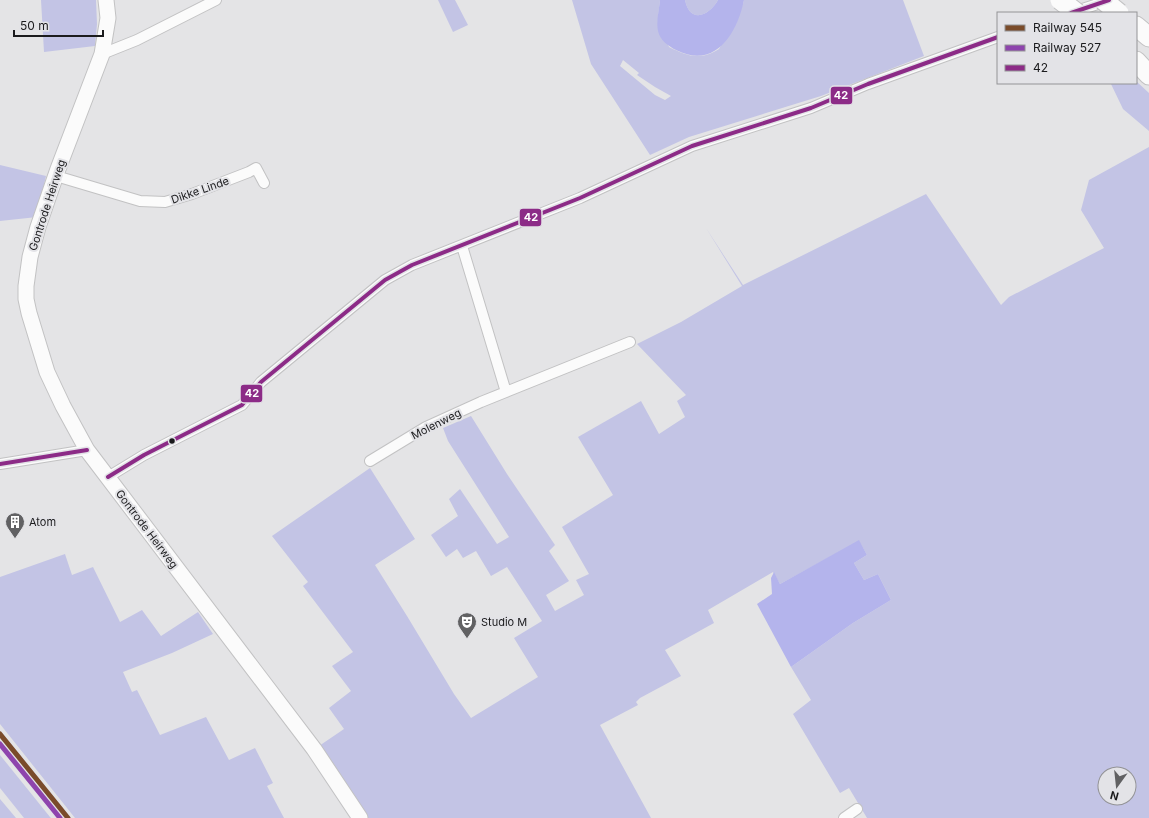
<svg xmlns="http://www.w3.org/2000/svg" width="1149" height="818" font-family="Inter,sans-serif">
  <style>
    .green { fill: #c3c4e5; fill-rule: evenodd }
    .water { fill: #b4b4ec }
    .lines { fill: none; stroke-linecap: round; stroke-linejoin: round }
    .street-casing { stroke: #c2c2c3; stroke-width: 12 }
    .secondary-casing { stroke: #c2c2c3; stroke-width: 17 }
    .highway-casing { stroke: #c2c2c3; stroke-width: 21 }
    .street { stroke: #fbfbfb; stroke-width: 10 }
    .secondary { stroke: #fbfbfb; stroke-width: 15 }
    .highway { stroke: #fbfbfb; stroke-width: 19 }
    .highway-bridge-casing { stroke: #c2c2c3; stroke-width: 21; stroke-linecap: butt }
    .highway-bridge { stroke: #fbfbfb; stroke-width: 19 }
    .bus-1-casing { stroke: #e3e3e7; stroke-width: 7 }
    .bus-1 { stroke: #8c2b87; stroke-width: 4 }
    .rail-1-casing { stroke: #e3e3e7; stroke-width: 8 }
    .rail-2-casing { stroke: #e3e3e7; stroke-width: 8 }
    .rail-1 { stroke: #7a4b2a; stroke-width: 5 }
    .rail-2 { stroke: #8e44ad; stroke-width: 5 }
    .bus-dot { fill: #1b1b1d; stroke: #e3e3e7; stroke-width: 1.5 }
    .labels { text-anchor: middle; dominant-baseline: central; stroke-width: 4; stroke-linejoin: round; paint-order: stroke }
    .street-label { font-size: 11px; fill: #1b1b1d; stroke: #e3e3e7 }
    .poi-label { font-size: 11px; fill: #1b1b1d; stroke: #e3e3e7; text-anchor: start }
    .line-badge { stroke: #e3e3e7; stroke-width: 1.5 }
    .badge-label { font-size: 11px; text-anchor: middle; font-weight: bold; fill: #fff }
  </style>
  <rect width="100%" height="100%" fill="#e4e4e6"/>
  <!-- green -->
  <path class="green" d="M 41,0 L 96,0 L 97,24 L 95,46 L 44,52 Z
    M 438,0 L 455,0 L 468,25 L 453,32 Z
    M 572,0 L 660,0 L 658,16 L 669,47 C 687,56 700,61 719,49 L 743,4 L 744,0 L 903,0 L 924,56 L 821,96 L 689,137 L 650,155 L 591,64 ZM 623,60 L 639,73 L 637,75 L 655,87 L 671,96 L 665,100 L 655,95 L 620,66 Z
    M 685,0 L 718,0 C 709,16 690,24 685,0 Z
    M 1136,81 L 1149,93 L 1149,131 L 1123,109 L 1111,84 L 1107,83 L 1136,83 Z
    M 1149,147 L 1149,818 L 867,818 L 849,788 L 840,793 L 793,714 L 811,700 L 791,667 L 853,623 L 891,600 L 878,574 L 864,580 L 854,563 L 867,555 L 859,541 L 780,584 L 773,572 L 708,610 L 714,623 L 665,650 L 681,676 L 640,698 L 636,702 L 638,705 L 600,725 L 651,818 L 368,818 L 319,746 L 344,729 L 329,708 L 351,691 L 332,666 L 353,652 L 303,586 L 308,582 L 272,536 L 370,468 L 415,539 L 375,565 L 407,616 L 454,694 L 471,718 L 538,677 L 514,638 L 542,621 L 507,567 L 491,576 L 476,551 L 463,558 L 457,549 L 446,557 L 431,535 L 458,516 L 449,499 L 460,489 L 497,544 L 509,537 L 448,441 L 443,428 L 471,416 L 507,474 L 555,545 L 549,551 L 569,581 L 546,595 L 555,611 L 584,595 L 576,580 L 589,574 L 562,527 L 613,495 L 578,437 L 641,401 L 659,434 L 685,417 L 677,401 L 686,395 L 637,344 L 681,322 L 742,286 L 706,228 L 743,285 L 926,194 L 1001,305 L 1009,297 L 1104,248 L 1081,210 L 1089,180 ZM 1105,774 L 1129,774 L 1129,798 L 1105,798 Z
    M 0,165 L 46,176 L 37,217 L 0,221 Z
    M 65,554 L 72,575 L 93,567 L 120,622 L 142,610 L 161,636 L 198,612 L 213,634 L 172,653 L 123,672 L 132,692 L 137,690 L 160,735 L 206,717 L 229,760 L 255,748 L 273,783 L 267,786 L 284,818 L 75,818 L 0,724 L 0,577 Z
    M 0,755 L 50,817 L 51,818 L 24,818 L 0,788 Z
    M 0,799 L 16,818 L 0,818 Z"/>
  <!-- water -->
  <path class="water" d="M 660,0 L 685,0 C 690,24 709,16 718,0 L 744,0 C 737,34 715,70 676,50 C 668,46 660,40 658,31 C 656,21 659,10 660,0 Z
    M 859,540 L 867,555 L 854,563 L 864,580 L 878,574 L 891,600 L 853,623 L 791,667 L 757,604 L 772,594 L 771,578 L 774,572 L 780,584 Z"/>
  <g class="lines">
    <!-- street casing -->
    <g class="street-casing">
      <path id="street" d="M 1073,12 L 1107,1
        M 102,54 L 137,40 L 216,0
        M 56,176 L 140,201 L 165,202 L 192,194 L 249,172 L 256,168 L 264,183
        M 462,246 L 506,392
        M 370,461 L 426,427 L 481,402 L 630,342
        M 0,464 L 87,450
        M 108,477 L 144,455 L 242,405 L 261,382 L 385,280 L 412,265 L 580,198 L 692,146 L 811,108 L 868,84 L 998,37
        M 844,818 L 857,809"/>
    </g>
    <!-- secondary casing -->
    <g class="secondary-casing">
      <path id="secondary" d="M 106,0 L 108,18 L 102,54 L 58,169 L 38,227 L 30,257 L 26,286 L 26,299 L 29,313 L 47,372 L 63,406 L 87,450 L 314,749 L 360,818"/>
    </g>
    <!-- highway casing -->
    <g class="highway-casing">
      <path id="highway" d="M 1136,26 L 1149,37
        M 1136,61 L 1149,75"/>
    </g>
    <!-- street -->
    <use href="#street" class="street"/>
    <!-- secondary -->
    <use href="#secondary" class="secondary"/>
    <!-- highway -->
    <use href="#highway" class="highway"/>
    <!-- highway-bridge casing -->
    <g class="highway-bridge-casing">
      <path id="highway-bridge" d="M 1060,0 L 1077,13
        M 1103,0 L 1119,13"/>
    </g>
    <!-- highway-bridge -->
    <use href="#highway-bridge" class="highway-bridge"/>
    <!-- bus-1 casing -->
    <g class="bus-1-casing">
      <path id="bus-1" d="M 1071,13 L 1109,0
        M 0,464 L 87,450
        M 108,477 L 144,455 L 242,405 L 261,382 L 385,280 L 412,265 L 580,198 L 692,146 L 811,108 L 868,84 L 998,37"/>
    </g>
    <!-- bus-1 -->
    <use href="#bus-1" class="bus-1"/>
    <!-- rail-1 casing -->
    <g class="rail-1-casing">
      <path id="rail-1" d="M 0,734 L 68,818"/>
    </g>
    <!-- rail-2 casing -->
    <g class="rail-2-casing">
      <path id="rail-2" d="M 0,744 L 60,818"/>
    </g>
    <!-- rail-1 -->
    <use href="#rail-1" class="rail-1"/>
    <!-- rail-2 -->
    <use href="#rail-2" class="rail-2"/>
  </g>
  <!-- icons -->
  <defs>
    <g id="building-pin" transform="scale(1)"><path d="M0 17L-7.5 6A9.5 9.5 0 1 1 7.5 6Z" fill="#616163" stroke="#e3e3e7"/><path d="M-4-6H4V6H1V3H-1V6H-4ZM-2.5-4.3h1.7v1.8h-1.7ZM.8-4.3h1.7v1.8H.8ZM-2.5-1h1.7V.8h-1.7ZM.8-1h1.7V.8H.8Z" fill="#fff"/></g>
    <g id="theatre-pin" transform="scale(1)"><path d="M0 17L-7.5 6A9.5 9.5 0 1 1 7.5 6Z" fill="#616163" stroke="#e3e3e7"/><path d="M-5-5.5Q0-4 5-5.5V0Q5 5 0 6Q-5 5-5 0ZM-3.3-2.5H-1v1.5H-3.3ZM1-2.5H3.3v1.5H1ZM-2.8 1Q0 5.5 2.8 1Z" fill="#fff"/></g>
  </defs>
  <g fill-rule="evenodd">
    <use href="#building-pin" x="15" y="522"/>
    <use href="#theatre-pin" x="467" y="622"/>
  </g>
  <!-- markers -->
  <circle class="bus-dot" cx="172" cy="441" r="3.5"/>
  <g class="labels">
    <!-- street labels -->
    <g class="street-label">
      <text transform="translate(200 190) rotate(-19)">Dikke Linde</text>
      <text transform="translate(47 205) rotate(-72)">Gontrode Heirweg</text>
      <text transform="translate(436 424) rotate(-27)">Molenweg</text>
      <text transform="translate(147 529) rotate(53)">Gontrode Heirweg</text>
    </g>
    <!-- poi labels -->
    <g class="poi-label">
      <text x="29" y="522">Atom</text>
      <text x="481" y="622">Studio M</text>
    </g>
  </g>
  <g class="line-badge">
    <rect x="830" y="86" width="23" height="19" rx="4" fill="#8c2b87"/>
    <rect x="519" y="208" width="23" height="19" rx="4" fill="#8c2b87"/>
    <rect x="240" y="384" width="23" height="19" rx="4" fill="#8c2b87"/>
  </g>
  <g class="badge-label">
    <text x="841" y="99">42</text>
    <text x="531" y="221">42</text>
    <text x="252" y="397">42</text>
  </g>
  <!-- legend -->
  <rect x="997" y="12" width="140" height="72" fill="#e3e3e7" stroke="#939396"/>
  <rect x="1005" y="25" width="20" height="6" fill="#7a4b2a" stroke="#939396"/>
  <text x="1033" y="32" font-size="12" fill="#1b1b1d">Railway 545</text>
  <rect x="1005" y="45" width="20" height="6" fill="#8e44ad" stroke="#939396"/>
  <text x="1033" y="52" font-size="12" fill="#1b1b1d">Railway 527</text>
  <rect x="1005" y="65" width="20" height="6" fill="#8c2b87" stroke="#939396"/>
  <text x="1033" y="72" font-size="12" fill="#1b1b1d">42</text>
  <!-- north arrow -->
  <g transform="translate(1117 786) rotate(195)"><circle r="19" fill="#e3e3e7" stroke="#939396"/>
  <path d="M0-3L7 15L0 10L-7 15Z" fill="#616163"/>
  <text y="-6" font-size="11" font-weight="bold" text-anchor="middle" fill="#1b1b1d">N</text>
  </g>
  <!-- scale -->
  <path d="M14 30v6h89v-6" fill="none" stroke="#1b1b1d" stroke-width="2"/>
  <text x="20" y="30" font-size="12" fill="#1b1b1d" stroke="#e3e3e7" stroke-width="3" paint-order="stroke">50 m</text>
</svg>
